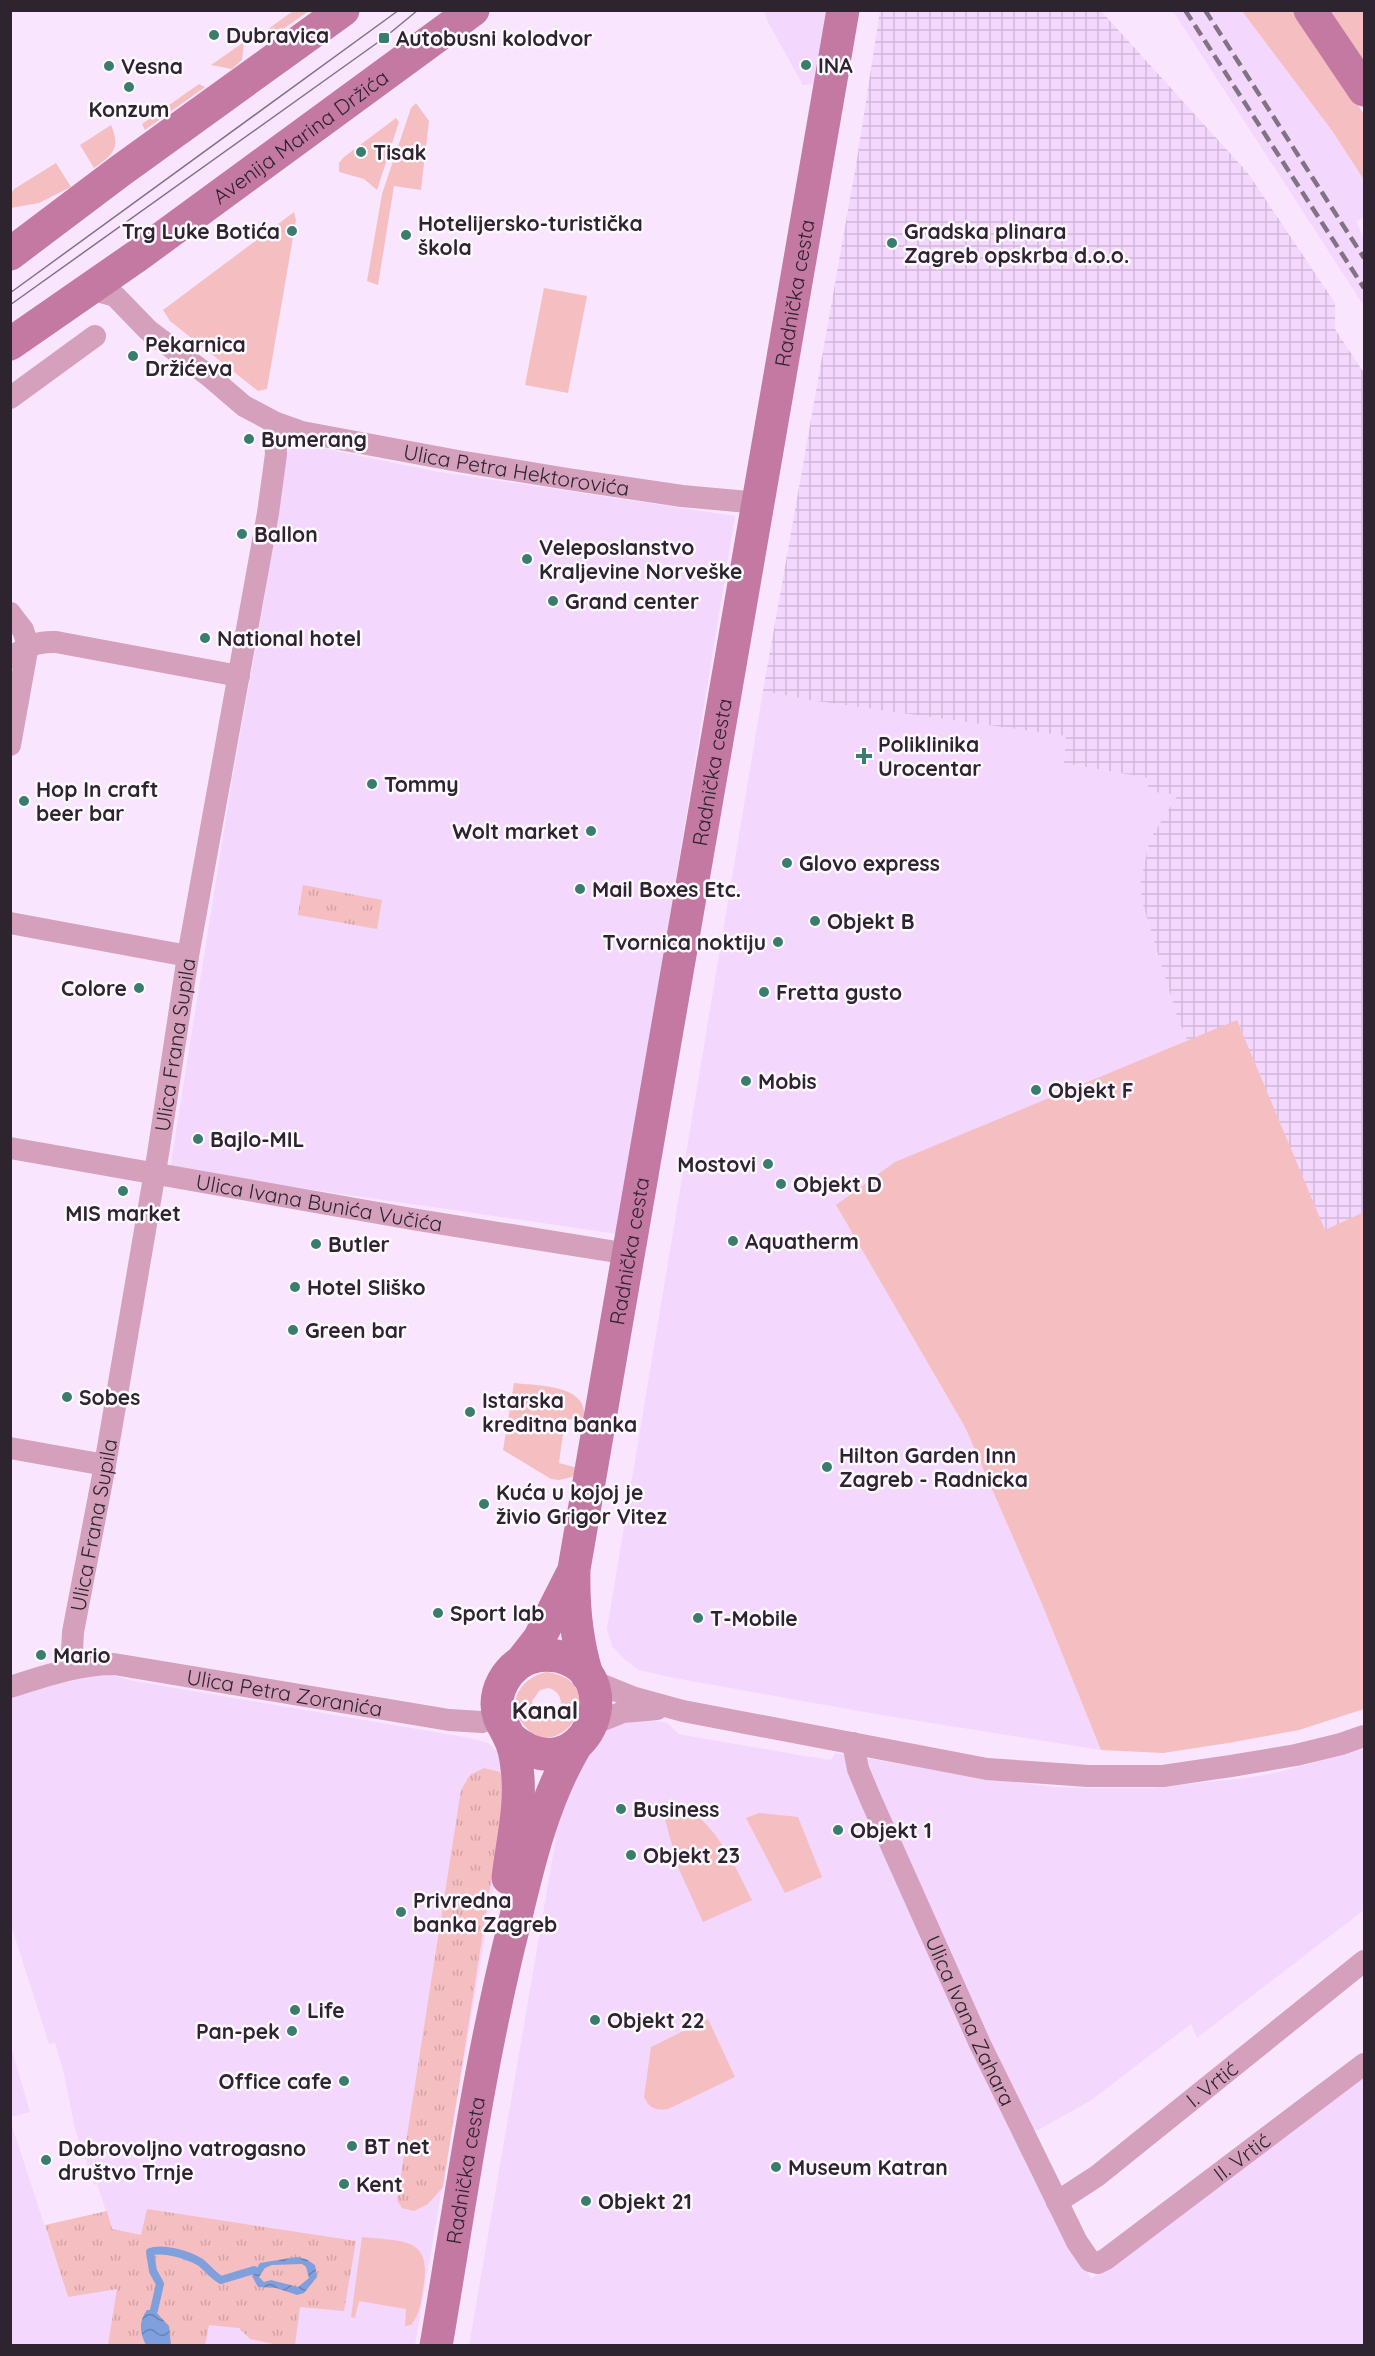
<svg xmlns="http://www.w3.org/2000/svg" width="1375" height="2356" font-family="Quicksand,sans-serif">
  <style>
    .built { fill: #f3d7fc }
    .industrial { fill: url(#industrial-grid) }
    .green { fill: #f5bec1; fill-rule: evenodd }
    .park { fill: url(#park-tufts) }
    .water { fill: url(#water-waves); fill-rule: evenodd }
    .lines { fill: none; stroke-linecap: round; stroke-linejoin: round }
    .stream { stroke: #7fa0dd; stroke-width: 8 }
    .street { stroke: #d4a0bb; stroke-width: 22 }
    .secondary { stroke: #c379a2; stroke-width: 33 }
    .tram { stroke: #817384; stroke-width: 1.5 }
    .rail { stroke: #817384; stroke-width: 4.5; stroke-dasharray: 12 6; stroke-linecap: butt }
    .poi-dot { fill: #3a7d6e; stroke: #fdf9ff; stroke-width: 2 }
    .labels { text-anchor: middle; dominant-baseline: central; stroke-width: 5; stroke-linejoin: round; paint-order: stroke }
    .poi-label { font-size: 21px; font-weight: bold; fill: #2d242f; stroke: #fdf9ff; text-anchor: start }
    .street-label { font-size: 21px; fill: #2d242f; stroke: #fdf9ff }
    .quarter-label { font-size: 24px; font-weight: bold; fill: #2d242f; stroke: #fdf9ff }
  </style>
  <defs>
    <pattern id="industrial-grid" width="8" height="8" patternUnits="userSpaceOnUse" patternTransform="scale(1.5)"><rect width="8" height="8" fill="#f3d7fc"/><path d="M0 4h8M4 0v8" fill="none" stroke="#d1b8d8"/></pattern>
    <pattern id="park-tufts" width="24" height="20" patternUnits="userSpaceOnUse" patternTransform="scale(1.5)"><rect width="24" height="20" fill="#f5bec1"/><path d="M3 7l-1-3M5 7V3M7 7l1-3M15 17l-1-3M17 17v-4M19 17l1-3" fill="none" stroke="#d2a3a6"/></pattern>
    <pattern id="water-waves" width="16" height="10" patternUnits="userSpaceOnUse" patternTransform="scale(1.5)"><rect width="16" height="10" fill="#7fa0dd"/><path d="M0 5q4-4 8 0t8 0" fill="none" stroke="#6882b4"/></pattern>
  </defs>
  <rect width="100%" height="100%" fill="#f9e6fe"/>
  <!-- built -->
  <path class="built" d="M 764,11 L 830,11 L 818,84 L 803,85 L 768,22 Z
    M 1173,11 L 1242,11 L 1333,132 L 1364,180 L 1364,217 L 1356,222 L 1364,237 L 1364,306 Z
    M 287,441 L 434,471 L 735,516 L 618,1234 L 170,1169 L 232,780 L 264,600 Z
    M 763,691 L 809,700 L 1066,736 L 1064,763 L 1149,778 L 1179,795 L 1153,834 L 1148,847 L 1140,885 L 1143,906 L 1177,1016 L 1188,1042 L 896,1162 L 836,1205 L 965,1427 L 1042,1604 L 1101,1750 L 887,1716 L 669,1677 L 639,1670 L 624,1659 L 612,1646 L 607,1629 Z
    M 100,1672 L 134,1681 L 470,1738 L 488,1743 L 504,1757 L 502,1839 L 415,2345 L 11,2345 L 10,2120 L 68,2297 L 112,2229 L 97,2184 L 94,2185 L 75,2129 L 64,2074 L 55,2043 L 49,2044 L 11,1925 L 11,1697 Z
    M 651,1720 L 668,1723 L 678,1734 L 799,1755 L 831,1760 L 835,1753 L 996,1780 L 1054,1787 L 1092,1788 L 1153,1788 L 1246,1778 L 1275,1773 L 1364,1749 L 1364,1910 L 1197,2038 L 1191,2024 L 1090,2101 L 1038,2130 L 1019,2137 L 1091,2279 L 1364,2073 L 1364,2345 L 469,2346 L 556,1838 L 542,1842 L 597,1740 L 608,1729 L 624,1722 Z
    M 11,2047 L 30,2112 L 11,2117 L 10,2117 Z"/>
  <!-- industrial -->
  <path class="industrial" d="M 880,11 L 1101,11 L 1247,172 L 1335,303 L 1335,329 L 1364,373 L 1364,1212 L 1325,1231 L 1237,1020 L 1188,1042 L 1177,1016 L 1143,905 L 1140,885 L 1148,847 L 1153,834 L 1178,795 L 1147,791 L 1149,778 L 1064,763 L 1066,736 L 809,700 L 763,691 L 857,159 Z"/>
  <!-- green -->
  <path class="green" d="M 293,11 L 309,11 L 273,36 L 268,29 Z
    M 1242,11 L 1294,11 L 1364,114 L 1364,180 L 1333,132 Z
    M 1329,11 L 1364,11 L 1364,62 Z
    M 244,42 L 242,60 L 232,69 L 211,65 Z
    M 199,84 L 205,87 L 145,130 L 142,124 Z
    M 416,103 L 429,121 L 421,190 L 394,186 L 378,285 L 367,281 L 382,194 L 406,123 L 411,108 Z
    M 396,118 L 399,122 L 377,190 L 364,179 L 339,172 L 339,163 L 344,157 Z
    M 111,125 C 121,148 113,155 94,168 L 80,145 Z
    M 56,163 L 71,187 L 39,203 L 11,208 L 11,194 L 14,189 Z
    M 294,212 L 296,220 L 267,389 L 258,391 L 170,321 L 163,310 Z
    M 544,288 L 587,296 L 568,393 L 525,385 Z
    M 1237,1020 L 1325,1230 L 1364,1212 L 1364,1709 L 1299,1730 L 1228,1743 L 1163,1753 L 1101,1750 L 1042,1604 L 965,1427 L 836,1205 L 895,1162 Z
    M 514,1383 C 538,1386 590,1384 584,1420 L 565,1419 L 559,1463 L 578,1468 L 572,1477 L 559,1480 L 551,1479 L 503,1450 Z
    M 546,1672 C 617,1681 559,1771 523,1724 C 505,1701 522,1678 546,1672 ZM 549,1688 C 572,1696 558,1726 537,1715 L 532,1701 L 540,1690 Z
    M 667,1802 C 710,1808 735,1866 752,1900 L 703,1922 L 678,1867 L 663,1812 L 663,1806 Z
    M 759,1813 L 798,1817 L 822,1877 L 785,1893 L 746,1818 Z
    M 708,2019 L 735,2077 L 668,2109 C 656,2111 649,2108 644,2097 L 651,2047 Z
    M 362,2237 C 404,2242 433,2236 423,2289 C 421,2302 420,2314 411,2325 L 405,2326 L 406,2309 L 359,2301 L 355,2318 L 351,2317 Z"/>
  <!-- park -->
  <path class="park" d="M 303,885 L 382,900 L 377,929 L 298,915 Z
    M 484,1768 L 500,1772 L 506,1786 L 443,2187 L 428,2204 L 414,2211 L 402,2208 L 397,2200 L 461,1790 L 470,1775 Z
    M 147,2209 L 356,2241 L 344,2311 L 300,2307 L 295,2345 L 278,2345 L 250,2339 L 239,2328 L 209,2325 L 205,2345 L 108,2345 L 117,2289 L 68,2297 L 45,2225 L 107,2211 L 112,2229 L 141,2235 Z"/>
  <!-- water -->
  <path class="water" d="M 296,2257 L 306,2259 L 315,2265 L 317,2277 L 304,2293 L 297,2295 L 276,2288 L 258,2287 L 252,2276 L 260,2263 ZM 302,2264 L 306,2267 L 309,2278 L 298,2287 L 271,2280 L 264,2282 L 259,2277 L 265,2268 L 272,2265 Z
    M 147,2310 L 154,2310 L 169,2326 L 171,2345 L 146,2345 C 140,2333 138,2322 147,2310 Z"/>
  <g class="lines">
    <!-- stream -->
    <path class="stream" d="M 154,2310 L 160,2284 L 153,2271 L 150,2252 C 163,2247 188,2255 200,2262 C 208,2268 212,2275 221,2280 L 254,2270"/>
    <!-- street -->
    <g class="street">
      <path id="s1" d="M 85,291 L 97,291 L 115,296 L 148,330 L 209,376 L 244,406 L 274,422 L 302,432 L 458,461 L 568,479 L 682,496 L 759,503"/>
      <path d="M 10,398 L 95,336"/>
      <path d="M 10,613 L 23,630 L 28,645 L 10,745"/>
      <path d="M 10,658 C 26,647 36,641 56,642 L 239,676"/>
      <path d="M 10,923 L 188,956"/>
      <path id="s2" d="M 10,1148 L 412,1219 L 629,1254"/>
      <path d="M 10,1448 L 105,1465"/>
      <path id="s3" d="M 71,1669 L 73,1632 L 105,1465 L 158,1154 L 188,956 L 268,513 L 276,454 L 274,422"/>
      <path d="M 590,1680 L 632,1697 L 683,1711 L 987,1769 L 1088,1776 L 1163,1776 L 1231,1766 L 1296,1755 L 1341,1744 L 1364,1736"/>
      <path id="s4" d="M 10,1687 C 45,1676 78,1664 114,1664 L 449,1720 L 482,1722 L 498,1717"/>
      <path d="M 593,1724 L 623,1712 L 657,1709"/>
      <path id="s5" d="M 853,1743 L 858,1769 L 871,1800 L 980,2044 L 1077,2242 L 1090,2261 L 1098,2263 L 1106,2259 L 1364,2064"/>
      <path id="s6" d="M 1057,2202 L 1097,2176 L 1364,1961"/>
    </g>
    <!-- secondary -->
    <g class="secondary">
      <path d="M 1310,10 L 1364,90"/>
      <path d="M 10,254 L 120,171 L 343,10"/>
      <path id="s7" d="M 10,344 L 137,256 L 473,10"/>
      <path d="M 521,1662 L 539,1639 L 571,1576"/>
      <path id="s8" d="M 587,1675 C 576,1639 573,1606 574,1569 L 843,10"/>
      <path d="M 508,1878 C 512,1843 522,1804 517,1768 C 516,1758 514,1746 509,1737 C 504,1725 497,1718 497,1704 C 497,1688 506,1673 518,1664 C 529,1656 544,1654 557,1656 C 635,1673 583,1800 509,1737"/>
      <path id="s9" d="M 436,2346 C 460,2205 479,2063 514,1925 C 529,1862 543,1801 576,1745"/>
    </g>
    <!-- tram -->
    <path class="tram" d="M 10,293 L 399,10
      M 10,305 L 384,38 L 418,10"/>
    <!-- rail -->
    <path class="rail" d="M 1185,10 L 1364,288
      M 1205,10 L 1364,258"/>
  </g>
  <!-- markers -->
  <g class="poi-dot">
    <circle cx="214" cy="35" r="6"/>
    <rect x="378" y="32" width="12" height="12" rx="3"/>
    <circle cx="806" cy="65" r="6"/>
    <circle cx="109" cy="66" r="6"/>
    <circle cx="129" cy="87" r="6"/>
    <circle cx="361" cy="152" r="6"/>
    <circle cx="292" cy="231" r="6"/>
    <circle cx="406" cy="235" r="6"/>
    <circle cx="892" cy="243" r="6"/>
    <circle cx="133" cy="356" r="6"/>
    <circle cx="249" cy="439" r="6"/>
    <circle cx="242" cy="534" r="6"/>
    <circle cx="527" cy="559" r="6"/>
    <circle cx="553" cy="601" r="6"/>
    <circle cx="205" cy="638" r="6"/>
    <path d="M861 747h6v6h6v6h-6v6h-6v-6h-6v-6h6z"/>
    <circle cx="372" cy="784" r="6"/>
    <circle cx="24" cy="801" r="6"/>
    <circle cx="591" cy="831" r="6"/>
    <circle cx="787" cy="863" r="6"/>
    <circle cx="580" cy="889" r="6"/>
    <circle cx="815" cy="921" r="6"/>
    <circle cx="778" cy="942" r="6"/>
    <circle cx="139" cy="988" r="6"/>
    <circle cx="764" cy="992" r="6"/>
    <circle cx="746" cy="1081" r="6"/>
    <circle cx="1036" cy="1090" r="6"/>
    <circle cx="198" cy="1139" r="6"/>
    <circle cx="768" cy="1164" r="6"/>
    <circle cx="781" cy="1184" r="6"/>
    <circle cx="123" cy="1191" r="6"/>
    <circle cx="733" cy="1241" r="6"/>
    <circle cx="316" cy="1244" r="6"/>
    <circle cx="295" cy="1287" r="6"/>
    <circle cx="293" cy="1330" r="6"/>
    <circle cx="67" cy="1397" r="6"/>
    <circle cx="470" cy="1412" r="6"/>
    <circle cx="827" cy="1467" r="6"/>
    <circle cx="484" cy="1504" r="6"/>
    <circle cx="438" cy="1613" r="6"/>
    <circle cx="698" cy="1618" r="6"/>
    <circle cx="41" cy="1655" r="6"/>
    <circle cx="621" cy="1809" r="6"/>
    <circle cx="838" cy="1830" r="6"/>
    <circle cx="631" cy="1855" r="6"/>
    <circle cx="401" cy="1912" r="6"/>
    <circle cx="295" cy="2010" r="6"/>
    <circle cx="595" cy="2020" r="6"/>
    <circle cx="292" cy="2031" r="6"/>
    <circle cx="344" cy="2081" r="6"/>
    <circle cx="352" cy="2146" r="6"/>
    <circle cx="46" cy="2160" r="6"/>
    <circle cx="776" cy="2167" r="6"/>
    <circle cx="344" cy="2184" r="6"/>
    <circle cx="586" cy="2201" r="6"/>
  </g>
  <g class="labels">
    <!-- poi labels -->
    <g class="poi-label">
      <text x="226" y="35">Dubravica</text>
      <text x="396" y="38">Autobusni kolodvor</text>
      <text x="818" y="65">INA</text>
      <text x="121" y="66">Vesna</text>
      <text x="129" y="109" text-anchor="middle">Konzum</text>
      <text x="373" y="152">Tisak</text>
      <text x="418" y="223">Hotelijersko-turistička<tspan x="418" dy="24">škola</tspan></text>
      <text x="280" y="231" text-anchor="end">Trg Luke Botića</text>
      <text x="904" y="231">Gradska plinara<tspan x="904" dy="24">Zagreb opskrba d.o.o.</tspan></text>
      <text x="145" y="344">Pekarnica<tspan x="145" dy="24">Držićeva</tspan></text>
      <text x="261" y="439">Bumerang</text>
      <text x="254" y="534">Ballon</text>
      <text x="539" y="547">Veleposlanstvo<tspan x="539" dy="24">Kraljevine Norveške</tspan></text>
      <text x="565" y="601">Grand center</text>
      <text x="217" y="638">National hotel</text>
      <text x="878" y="744">Poliklinika<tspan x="878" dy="24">Urocentar</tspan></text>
      <text x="384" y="784">Tommy</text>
      <text x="36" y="789">Hop In craft<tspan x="36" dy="24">beer bar</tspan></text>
      <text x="579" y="831" text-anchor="end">Wolt market</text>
      <text x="799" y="863">Glovo express</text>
      <text x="592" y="889">Mail Boxes Etc.</text>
      <text x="827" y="921">Objekt B</text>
      <text x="766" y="942" text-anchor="end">Tvornica noktiju</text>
      <text x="127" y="988" text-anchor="end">Colore</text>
      <text x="776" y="992">Fretta gusto</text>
      <text x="758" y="1081">Mobis</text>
      <text x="1048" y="1090">Objekt F</text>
      <text x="210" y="1139">Bajlo-MIL</text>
      <text x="756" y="1164" text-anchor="end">Mostovi</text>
      <text x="793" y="1184">Objekt D</text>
      <text x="123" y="1213" text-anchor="middle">MIS market</text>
      <text x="745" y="1241">Aquatherm</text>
      <text x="328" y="1244">Butler</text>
      <text x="307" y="1287">Hotel Sliško</text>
      <text x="305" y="1330">Green bar</text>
      <text x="79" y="1397">Sobes</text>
      <text x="482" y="1400">Istarska<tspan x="482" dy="24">kreditna banka</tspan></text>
      <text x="839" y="1455">Hilton Garden Inn<tspan x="839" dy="24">Zagreb - Radnicka</tspan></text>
      <text x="496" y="1492">Kuća u kojoj je<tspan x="496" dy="24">živio Grigor Vitez</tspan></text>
      <text x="450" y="1613">Sport lab</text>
      <text x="710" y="1618">T-Mobile</text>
      <text x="53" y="1655">Mario</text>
      <text x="633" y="1809">Business</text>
      <text x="850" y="1830">Objekt 1</text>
      <text x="643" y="1855">Objekt 23</text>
      <text x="413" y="1900">Privredna<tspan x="413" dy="24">banka Zagreb</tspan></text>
      <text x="307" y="2010">Life</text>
      <text x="607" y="2020">Objekt 22</text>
      <text x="280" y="2031" text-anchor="end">Pan-pek</text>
      <text x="332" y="2081" text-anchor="end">Office cafe</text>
      <text x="364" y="2146">BT net</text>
      <text x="58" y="2148">Dobrovoljno vatrogasno<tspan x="58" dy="24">društvo Trnje</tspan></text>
      <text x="788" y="2167">Museum Katran</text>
      <text x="356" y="2184">Kent</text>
      <text x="598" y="2201">Objekt 21</text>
    </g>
    <!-- street labels -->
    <g class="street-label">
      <text stroke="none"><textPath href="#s7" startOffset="357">Avenija Marina Držića</textPath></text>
      <text stroke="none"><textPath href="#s8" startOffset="1402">Radnička cesta</textPath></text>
      <text stroke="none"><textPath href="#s1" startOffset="482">Ulica Petra Hektorovića</textPath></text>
      <text stroke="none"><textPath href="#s8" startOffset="916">Radnička cesta</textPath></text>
      <text stroke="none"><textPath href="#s3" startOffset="633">Ulica Frana Supila</textPath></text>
      <text stroke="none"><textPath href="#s2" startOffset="314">Ulica Ivana Bunića Vučića</textPath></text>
      <text stroke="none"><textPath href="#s8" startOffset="430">Radnička cesta</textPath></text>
      <text stroke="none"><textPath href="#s3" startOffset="146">Ulica Frana Supila</textPath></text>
      <text stroke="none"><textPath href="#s4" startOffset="280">Ulica Petra Zoranića</textPath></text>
      <text stroke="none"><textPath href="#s5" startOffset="302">Ulica Ivana Zahara</textPath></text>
      <text stroke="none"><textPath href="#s6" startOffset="195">I. Vrtić</textPath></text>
      <text stroke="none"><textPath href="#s5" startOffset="758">II. Vrtić</textPath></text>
      <text stroke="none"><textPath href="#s9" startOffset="178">Radnička cesta</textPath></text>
    </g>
    <!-- quarter labels -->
    <g class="quarter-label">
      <text x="545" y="1710">Kanal</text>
    </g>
  </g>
  <!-- border -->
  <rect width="1375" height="2356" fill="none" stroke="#2d242f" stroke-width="24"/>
</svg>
